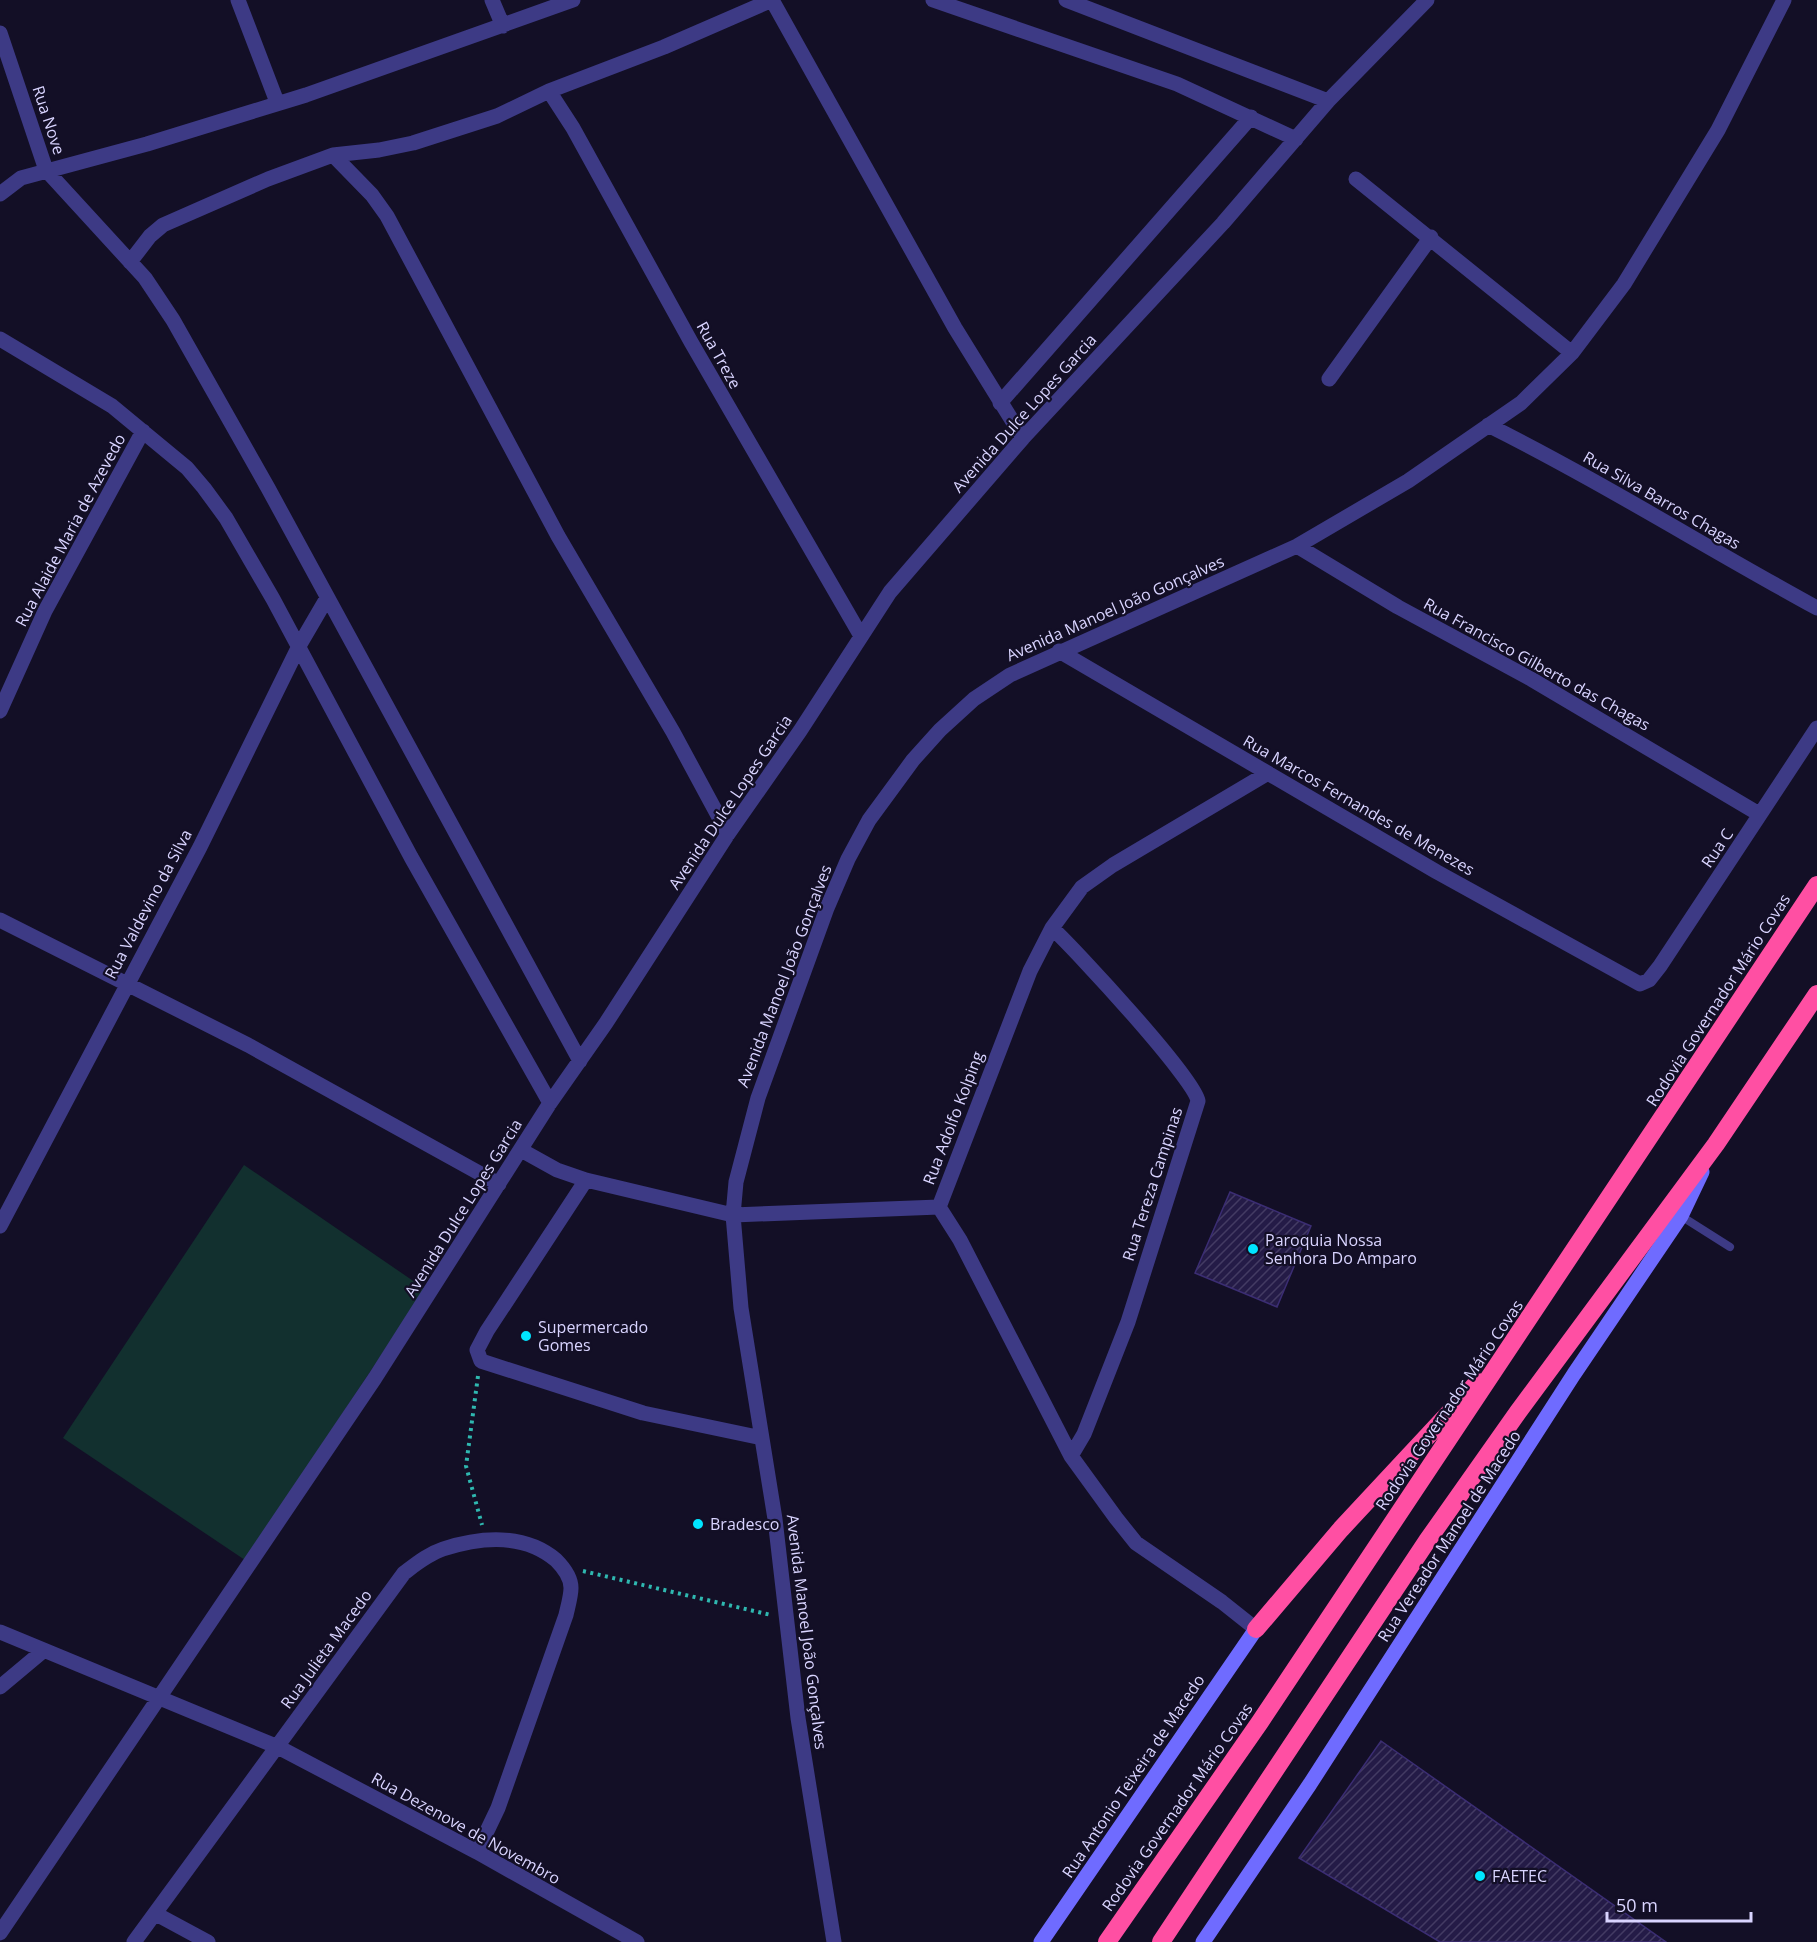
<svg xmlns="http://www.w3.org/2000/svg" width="1817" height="1942" font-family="'Open Sans',sans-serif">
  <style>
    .pitch { fill: #12302f }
    .building { fill: url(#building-hatch); stroke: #3b2d73; stroke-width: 1.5 }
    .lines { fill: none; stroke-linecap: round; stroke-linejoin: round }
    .path { stroke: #2fb8b0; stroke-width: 4; stroke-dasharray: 3 4.5; stroke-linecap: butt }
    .lane { stroke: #3d3a85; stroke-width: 8 }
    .street { stroke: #3d3a85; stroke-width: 15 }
    .secondary { stroke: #6f6bff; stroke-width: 15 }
    .highway { stroke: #ff4fa3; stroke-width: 18 }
    .poi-dot { fill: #00e5ff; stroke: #130f26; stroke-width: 2 }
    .labels { text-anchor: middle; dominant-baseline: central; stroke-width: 4.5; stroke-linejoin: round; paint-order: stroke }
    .street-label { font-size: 16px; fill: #d9d4ff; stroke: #130f26 }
    .poi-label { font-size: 16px; fill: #d9d4ff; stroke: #130f26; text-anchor: start }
  </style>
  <defs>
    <pattern id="building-hatch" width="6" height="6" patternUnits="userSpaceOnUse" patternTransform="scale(1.5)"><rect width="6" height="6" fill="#241b47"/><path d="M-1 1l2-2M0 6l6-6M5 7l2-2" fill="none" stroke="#433b63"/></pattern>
  </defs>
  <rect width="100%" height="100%" fill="#130f26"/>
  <!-- pitch -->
  <path class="pitch" d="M 244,1165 L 425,1289 L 245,1560 L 63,1438 Z"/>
  <!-- building -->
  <path class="building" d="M 1230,1192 L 1311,1226 L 1277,1307 L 1195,1273 Z
    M 1381,1741 L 1666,1942 L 1440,1942 L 1299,1858 Z"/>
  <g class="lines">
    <!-- path -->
    <path class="path" d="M 478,1376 L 466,1466 L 482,1525
      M 583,1571 L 771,1615"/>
    <!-- lane -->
    <path class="lane" d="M 1681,1216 L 1730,1247"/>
    <!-- street -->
    <path class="street" d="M 238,0 L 277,102
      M 492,0 L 503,26
      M 772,0 L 955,328 L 1023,438
      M 933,0 L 1177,84 L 1296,139
      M 1066,0 L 1328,101
      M 0,33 L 46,170 L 145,278 L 173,320 L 268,488 L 580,1061
      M 549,91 L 573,128 L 691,342 L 861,636
      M 333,155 L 372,195 L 387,216 L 558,536 L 673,732 L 728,834
      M 1356,179 L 1572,353
      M 0,194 L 21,178 L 147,144 L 306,95 L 573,0
      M 130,262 L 150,236 L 163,225 L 268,179 L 333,155 L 379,150 L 413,143 L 497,116 L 549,91 L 664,47 L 772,0
      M 0,339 L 112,406 L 187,468 L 204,488 L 226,518 L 273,599 L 411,857 L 550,1103
      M 1329,379 L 1431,237
      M 1000,403 L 1251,117
      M 1488,425 C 1600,481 1707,548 1817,608
      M 1297,546 L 1398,607 L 1531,679 L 1759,814
      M 1059,651 L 1437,872 L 1640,984 L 1649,980 L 1660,966 L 1817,728
      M 0,711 L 45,611 L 143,431
      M 0,920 L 248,1045 L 499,1184
      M 1052,928 C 1075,949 1195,1079 1198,1101 L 1128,1322 L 1084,1434 L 1071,1456
      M 521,1150 L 557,1170 L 586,1180 L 733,1215 L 939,1207
      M 586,1180 L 487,1331 L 477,1350 L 481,1361 L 643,1413 L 762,1438
      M 939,1207 L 1030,971 L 1052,928 L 1082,887 L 1113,865 L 1268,773
      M 939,1207 L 960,1240 L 1071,1456 L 1116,1518 L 1136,1543 L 1222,1602 L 1256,1629
      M 0,1226 L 200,847 L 299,646 L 327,598
      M 0,1632 L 278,1747 L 477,1852 L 637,1942
      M 0,1687 L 43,1651
      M 156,1914 L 208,1942
      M 0,1933 L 375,1378 L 550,1103 L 606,1023 L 728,834 L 800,731 L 890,592 L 1023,438 L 1223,223 L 1328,101 L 1427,0
      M 134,1942 L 404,1573 C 416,1564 428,1554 443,1549 C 480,1537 524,1533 556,1560 C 563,1567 571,1578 571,1588 C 571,1596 568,1606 566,1615 L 498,1808 L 477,1852
      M 834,1942 L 798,1718 L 775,1519 L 741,1308 L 733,1215 L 736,1182 L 758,1098 L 827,908 L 848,859 L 869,820 L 913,760 L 940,730 L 974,699 L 1010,675 L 1297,546 L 1408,481 L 1521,403 L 1572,353 L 1624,284 L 1718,130 L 1784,0"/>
    <!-- secondary -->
    <path class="secondary" d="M 1041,1942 L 1256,1629
      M 1203,1942 L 1310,1784 L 1574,1374 L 1681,1216 L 1702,1172"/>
    <!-- highway -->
    <path class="highway" d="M 1256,1629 L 1341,1529 L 1478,1382
      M 1107,1942 L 1260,1722 L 1817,885
      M 1161,1942 L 1427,1541 L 1518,1412 L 1716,1144 L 1817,994"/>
  </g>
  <!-- markers -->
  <g class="poi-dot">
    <circle cx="1253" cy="1249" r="6"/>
    <circle cx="526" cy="1336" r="6"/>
    <circle cx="698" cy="1524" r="6"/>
    <circle cx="1480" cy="1876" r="6"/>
  </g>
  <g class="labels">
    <!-- street labels -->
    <g class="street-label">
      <text transform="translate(49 120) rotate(72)">Rua Nove</text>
      <text transform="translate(719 355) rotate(61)">Rua Treze</text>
      <text transform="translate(1024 413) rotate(-48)">Avenida Dulce Lopes Garcia</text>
      <text transform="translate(1662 500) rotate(30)">Rua Silva Barros Chagas</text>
      <text transform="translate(70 530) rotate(-62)">Rua Alaide Maria de Azevedo</text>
      <text transform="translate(1115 608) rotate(-24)">Avenida Manoel João Gonçalves</text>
      <text transform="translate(1537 664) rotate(29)">Rua Francisco Gilberto das Chagas</text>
      <text transform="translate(730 802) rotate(-56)">Avenida Dulce Lopes Garcia</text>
      <text transform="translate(1359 805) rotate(30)">Rua Marcos Fernandes de Menezes</text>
      <text transform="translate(1717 848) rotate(-56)">Rua C</text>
      <text transform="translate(148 904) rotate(-62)">Rua Valdevino da Silva</text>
      <text transform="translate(784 976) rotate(-69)">Avenida Manoel João Gonçalves</text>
      <text transform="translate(1718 1000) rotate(-57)">Rodovia Governador Mário Covas</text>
      <text transform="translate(953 1118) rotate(-69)">Rua Adolfo Kolping</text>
      <text transform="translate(1152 1184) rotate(-72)">Rua Tereza Campinas</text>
      <text transform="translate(463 1208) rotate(-58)">Avenida Dulce Lopes Garcia</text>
      <text transform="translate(1449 1405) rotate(-56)">Rodovia Governador Mário Covas</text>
      <text transform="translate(1449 1536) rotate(-57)">Rua Vereador Manoel de Macedo</text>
      <text transform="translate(807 1632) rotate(83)">Avenida Manoel João Gonçalves</text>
      <text transform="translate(326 1649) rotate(-54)">Rua Julieta Macedo</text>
      <text transform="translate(1133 1776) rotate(-56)">Rua Antonio Teixeira de Macedo</text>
      <text transform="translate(1177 1807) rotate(-55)">Rodovia Governador Mário Covas</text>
      <text transform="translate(466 1828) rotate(29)">Rua Dezenove de Novembro</text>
    </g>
    <!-- poi labels -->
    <g class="poi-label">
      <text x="1265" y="1240">Paroquia Nossa<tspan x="1265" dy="18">Senhora Do Amparo</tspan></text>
      <text x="538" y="1327">Supermercado<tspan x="538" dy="18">Gomes</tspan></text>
      <text x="710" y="1524">Bradesco</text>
      <text x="1492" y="1876">FAETEC</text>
    </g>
  </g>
  <!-- scale -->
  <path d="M1607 1912v9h144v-9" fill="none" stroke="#d9d4ff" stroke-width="3"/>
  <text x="1616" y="1912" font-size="18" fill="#d9d4ff" stroke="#130f26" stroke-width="4.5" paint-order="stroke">50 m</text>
</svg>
